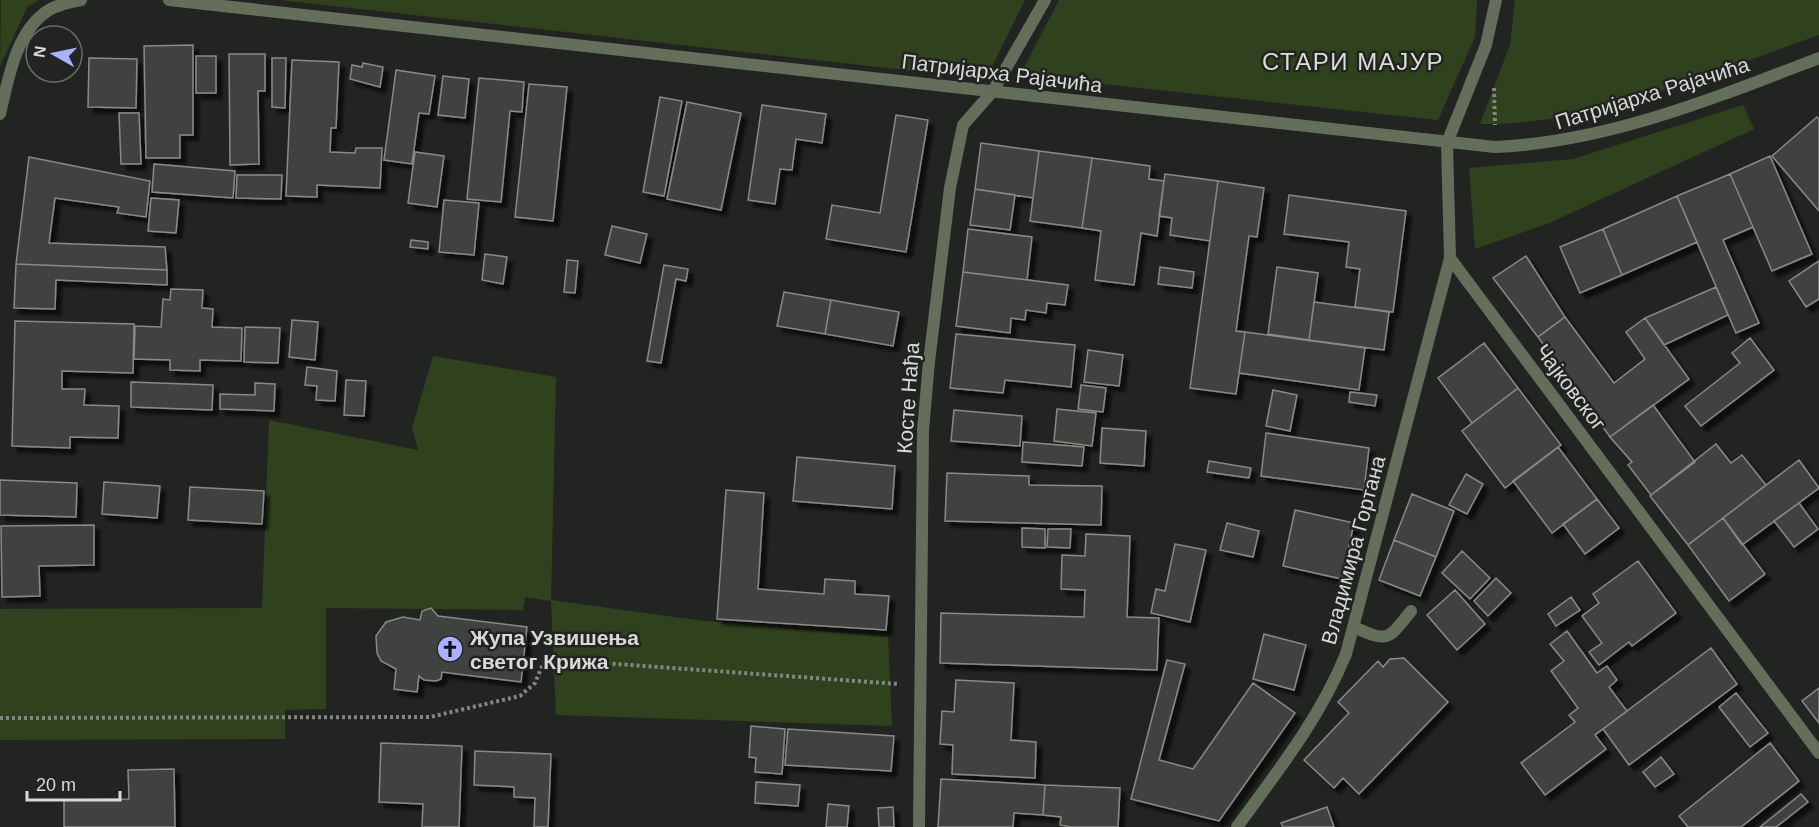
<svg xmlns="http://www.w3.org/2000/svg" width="1819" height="827" font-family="Helvetica,sans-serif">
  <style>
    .green { fill: #30421d }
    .building { fill: #414340; stroke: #888a86; stroke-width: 1.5; filter: url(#shadow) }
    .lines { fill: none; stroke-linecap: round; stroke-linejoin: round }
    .path { stroke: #848583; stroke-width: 4; stroke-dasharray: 3 3; stroke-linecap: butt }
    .service { stroke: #636f5a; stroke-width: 12 }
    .minor { stroke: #636f5a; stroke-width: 12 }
    .labels { text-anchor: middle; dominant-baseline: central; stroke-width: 5; stroke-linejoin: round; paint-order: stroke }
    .street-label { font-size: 21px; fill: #d9dad8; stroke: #222421 }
    .poi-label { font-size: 21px; font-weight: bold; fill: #d9dad8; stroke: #222421; text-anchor: start }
    .quarter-label { font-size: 24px; letter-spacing: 1.5px; fill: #dcdeda; stroke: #222421 }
  </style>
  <defs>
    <filter id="shadow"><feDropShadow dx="5.5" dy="5.5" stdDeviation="1.5" flood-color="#0009"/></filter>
  </defs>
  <rect width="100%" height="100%" fill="#222421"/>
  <!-- green -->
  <path class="green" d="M 1,0 L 39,0 L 28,6 L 0,66 Z
    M 279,0 L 1025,0 L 986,79 Z
    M 1059,0 L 1477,0 L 1475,37 L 1438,120 L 1020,75 Z
    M 1515,0 L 1819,0 L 1819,35 C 1715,71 1590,126 1480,124 L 1510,45 Z
    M 1743,105 L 1754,129 L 1547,224 L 1475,249 L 1469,168 L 1573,159 Z
    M 433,356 L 556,377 L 551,600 L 704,621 L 888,637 L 892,726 L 556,715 L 551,601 L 525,597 L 523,610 L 326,608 L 326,709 L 285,710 L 285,739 L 0,740 L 0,609 L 262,608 L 269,420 L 418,450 L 412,428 Z"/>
  <!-- building -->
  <path class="building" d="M 193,45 L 193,135 L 180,135 L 180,158 L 146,158 L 144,46 Z
    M 229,54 L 265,54 L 265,91 L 258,91 L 259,164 L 230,165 Z
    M 196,56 L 216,56 L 216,93 L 196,93 Z
    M 89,58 L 137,59 L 136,108 L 88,107 Z
    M 272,58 L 286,58 L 285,108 L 272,107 Z
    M 292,60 L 339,62 L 336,128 L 331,128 L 330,152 L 355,153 L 356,148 L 382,148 L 380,188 L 317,185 L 317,197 L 286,196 Z
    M 363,63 L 383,67 L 380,87 L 350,79 L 352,65 L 362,67 Z
    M 396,70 L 435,76 L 429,114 L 419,113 L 412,164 L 384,160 Z
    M 443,76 L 469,79 L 465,118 L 438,115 Z
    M 479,78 L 524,82 L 522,112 L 510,111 L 501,202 L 467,199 Z
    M 529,84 L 567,87 L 553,221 L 515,217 Z
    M 660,97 L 682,101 L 664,196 L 643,192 Z
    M 687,102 L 741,113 L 721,210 L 667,199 Z
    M 762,105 L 826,114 L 822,143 L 796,139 L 792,170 L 780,169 L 775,204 L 748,200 Z
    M 119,113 L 139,113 L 141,164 L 121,164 Z
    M 896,115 L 928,120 L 906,252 L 826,239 L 832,205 L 880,213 Z
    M 1817,117 L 1819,119 L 1819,211 L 1772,156 Z
    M 981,143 L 1039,151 L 1033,198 L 975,189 Z
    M 1039,151 L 1092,158 L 1082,228 L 1030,221 Z
    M 415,152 L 444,156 L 437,207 L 408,203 Z
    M 1770,156 L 1812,254 L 1772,271 L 1730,174 Z
    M 29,157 L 150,181 L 146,217 L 117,213 L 119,207 L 55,198 L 49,243 L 165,247 L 167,270 L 16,264 Z
    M 1092,158 L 1150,166 L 1149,179 L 1164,181 L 1157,236 L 1141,233 L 1134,285 L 1095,280 L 1101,231 L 1082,228 Z
    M 154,164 L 235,171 L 233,198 L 152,192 Z
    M 1165,174 L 1218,181 L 1210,241 L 1170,235 L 1172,218 L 1159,216 Z
    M 1730,174 L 1753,227 L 1723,240 L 1759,323 L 1736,333 L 1677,196 Z
    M 237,175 L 282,175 L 281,199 L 236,198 Z
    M 1218,181 L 1264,188 L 1257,237 L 1249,236 L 1236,331 L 1245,332 L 1236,394 L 1190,388 Z
    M 975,189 L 1015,195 L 1010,230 L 970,225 Z
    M 1289,195 L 1406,211 L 1393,312 L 1355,307 L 1360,269 L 1346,267 L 1349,242 L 1284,234 Z
    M 1677,196 L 1697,242 L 1622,275 L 1603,229 Z
    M 151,198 L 179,200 L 176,233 L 148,231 Z
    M 444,200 L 479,203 L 474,255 L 439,252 Z
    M 612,226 L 647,234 L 640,263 L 605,255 Z
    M 968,229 L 1032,237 L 1027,280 L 963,272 Z
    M 1603,229 L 1622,275 L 1580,293 L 1560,247 Z
    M 411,240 L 428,242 L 428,249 L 410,247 Z
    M 485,254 L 507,257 L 503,284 L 482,280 Z
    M 1526,256 L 1565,317 L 1538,337 L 1493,278 Z
    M 567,260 L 578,261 L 575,293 L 564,292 Z
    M 1819,261 L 1819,299 L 1806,307 L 1789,281 Z
    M 16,264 L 167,270 L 167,285 L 56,280 L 55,309 L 14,308 Z
    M 664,265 L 688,269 L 686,281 L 676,279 L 661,363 L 647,361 Z
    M 1160,267 L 1194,272 L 1192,288 L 1158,284 Z
    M 1277,267 L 1318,273 L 1309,340 L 1268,334 Z
    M 963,272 L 1068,285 L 1065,305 L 1047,303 L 1046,313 L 1026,310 L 1025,320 L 1011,318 L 1010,333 L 956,326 Z
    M 1716,287 L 1728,315 L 1664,345 L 1645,318 Z
    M 171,289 L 203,290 L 202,308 L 213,309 L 212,327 L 242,328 L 241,361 L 200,360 L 200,371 L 170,370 L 170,360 L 134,359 L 135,326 L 161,327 L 163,299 L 170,300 Z
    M 784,292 L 831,300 L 825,334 L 777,326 Z
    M 831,300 L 899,312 L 893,346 L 825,334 Z
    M 1314,302 L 1389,312 L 1384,350 L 1309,340 Z
    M 1565,317 L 1614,383 L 1645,359 L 1626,332 L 1645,318 L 1689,379 L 1610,437 L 1538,337 Z
    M 292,320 L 318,322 L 315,360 L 289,357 Z
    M 15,321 L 134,324 L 133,373 L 62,371 L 62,389 L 85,389 L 84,405 L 119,406 L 118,438 L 70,437 L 70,448 L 12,446 Z
    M 245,327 L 280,328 L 278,363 L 244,362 Z
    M 1245,332 L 1365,348 L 1359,390 L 1239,373 Z
    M 956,334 L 1075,345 L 1071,387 L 1005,380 L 1003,393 L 950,388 Z
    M 1750,338 L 1774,370 L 1701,426 L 1685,406 L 1740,363 L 1732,353 Z
    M 1484,343 L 1518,388 L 1472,423 L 1438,378 Z
    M 1088,350 L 1123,355 L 1119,386 L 1084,382 Z
    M 307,367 L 337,371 L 335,401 L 316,400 L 317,386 L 305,385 Z
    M 346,380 L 366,381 L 364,416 L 344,415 Z
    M 131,382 L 213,385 L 212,410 L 131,407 Z
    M 255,383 L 275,384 L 274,411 L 220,409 L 220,394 L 255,395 Z
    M 1081,385 L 1106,388 L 1103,412 L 1078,409 Z
    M 1518,388 L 1561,445 L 1505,488 L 1462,431 Z
    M 1273,390 L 1297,395 L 1290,431 L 1266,426 Z
    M 1350,392 L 1377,395 L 1375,406 L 1349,402 Z
    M 1653,405 L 1695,462 L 1651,495 L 1628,465 L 1632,462 L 1610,437 Z
    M 1057,409 L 1096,413 L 1092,446 L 1054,441 Z
    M 954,410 L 1022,416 L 1020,446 L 951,441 Z
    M 1102,428 L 1146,431 L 1144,466 L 1100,463 Z
    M 1266,433 L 1369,448 L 1364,490 L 1261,476 Z
    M 1023,442 L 1084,447 L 1082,466 L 1022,462 Z
    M 1716,444 L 1731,463 L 1742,455 L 1766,485 L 1688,545 L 1650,496 Z
    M 1558,447 L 1597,499 L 1552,533 L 1513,481 Z
    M 797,457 L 895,466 L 892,509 L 793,501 Z
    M 1799,460 L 1819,488 L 1742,545 L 1723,518 Z
    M 1209,461 L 1251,468 L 1249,478 L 1207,472 Z
    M 947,473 L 1029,476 L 1029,485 L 1102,486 L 1101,525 L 945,521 Z
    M 1466,474 L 1483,484 L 1467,514 L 1449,505 Z
    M 0,480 L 77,483 L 76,517 L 0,515 Z
    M 104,482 L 160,486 L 157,518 L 102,514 Z
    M 190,487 L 264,491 L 262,524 L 188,520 Z
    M 726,490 L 764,493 L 758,589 L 824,594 L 825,579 L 855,581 L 855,594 L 889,596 L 886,630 L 717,619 Z
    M 1412,494 L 1454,511 L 1436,557 L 1394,540 Z
    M 1597,499 L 1619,528 L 1585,554 L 1563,524 Z
    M 1799,503 L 1818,529 L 1794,547 L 1774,521 Z
    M 1295,510 L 1354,523 L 1342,579 L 1283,566 Z
    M 1723,518 L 1765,574 L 1729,601 L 1688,545 Z
    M 1227,523 L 1259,531 L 1253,557 L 1220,550 Z
    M 94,525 L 94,565 L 39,566 L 40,596 L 2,597 L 1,526 Z
    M 1022,528 L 1045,529 L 1045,548 L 1022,547 Z
    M 1048,529 L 1071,529 L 1070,548 L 1047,547 Z
    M 1086,534 L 1130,536 L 1127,617 L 1159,618 L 1157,670 L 940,663 L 941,613 L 1084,617 L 1085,590 L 1061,589 L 1062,555 L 1085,556 Z
    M 1394,540 L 1436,557 L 1420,596 L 1379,580 Z
    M 1175,544 L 1206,550 L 1190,622 L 1151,613 L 1156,589 L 1165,591 Z
    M 1462,551 L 1490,578 L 1470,599 L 1442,573 Z
    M 1638,561 L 1676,613 L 1632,646 L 1629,642 L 1599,665 L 1589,652 L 1602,643 L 1582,616 L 1599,603 L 1593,594 Z
    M 1496,578 L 1511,593 L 1488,616 L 1474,601 Z
    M 1455,590 L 1485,624 L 1457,650 L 1427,615 Z
    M 1571,597 L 1580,610 L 1556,626 L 1548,614 Z
    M 431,608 L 438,616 L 527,627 L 521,682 L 442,672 L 441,679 L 436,681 L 424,680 L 419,676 L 417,692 L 394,689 L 396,669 L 381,661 L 377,653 L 376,636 L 386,622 L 403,617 L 420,620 L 422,611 Z
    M 1567,631 L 1597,673 L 1607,666 L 1617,680 L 1609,687 L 1627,711 L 1595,735 L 1606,749 L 1545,795 L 1521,763 L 1575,722 L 1569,715 L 1578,708 L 1551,671 L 1564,661 L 1550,644 Z
    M 1264,634 L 1306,645 L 1294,690 L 1253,679 Z
    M 1711,648 L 1737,684 L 1629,765 L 1603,729 Z
    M 1404,658 L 1448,702 L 1359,794 L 1343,778 L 1334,788 L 1304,760 L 1349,713 L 1338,702 L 1378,661 L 1383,667 L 1390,659 Z
    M 1167,660 L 1185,664 L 1159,760 L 1193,769 L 1253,683 L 1295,713 L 1219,821 L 1131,799 Z
    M 956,680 L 1014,683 L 1011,740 L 1036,742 L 1035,778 L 952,774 L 953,745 L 940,744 L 942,711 L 954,712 Z
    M 1819,688 L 1819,723 L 1802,701 Z
    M 1736,693 L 1768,733 L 1750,747 L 1719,707 Z
    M 751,726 L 785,729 L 782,774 L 755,772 L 756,758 L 749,757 Z
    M 788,729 L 894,736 L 891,771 L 785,765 Z
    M 381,743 L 462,746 L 459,827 L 422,827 L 423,804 L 379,802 Z
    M 1770,743 L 1799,781 L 1741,827 L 1688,827 L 1679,816 Z
    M 475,751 L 551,754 L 548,827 L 534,827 L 535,798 L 514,797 L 514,787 L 474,785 Z
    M 1661,757 L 1674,774 L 1655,787 L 1643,772 Z
    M 174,769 L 175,827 L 64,827 L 64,800 L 129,799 L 128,770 Z
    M 941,779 L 1045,785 L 1043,815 L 1014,813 L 1013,827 L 938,827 Z
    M 756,782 L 800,785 L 798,806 L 755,803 Z
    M 1045,785 L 1120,788 L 1118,827 L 1071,827 L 1060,825 L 1061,817 L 1043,815 Z
    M 1801,794 L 1808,802 L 1776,827 L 1760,827 Z
    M 828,804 L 849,806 L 847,827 L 826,827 Z
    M 893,807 L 894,827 L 879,827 L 878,808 Z
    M 1327,807 L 1334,827 L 1283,827 L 1281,823 Z"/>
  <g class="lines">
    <!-- path -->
    <path class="path" d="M 1494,88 L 1495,125
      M 0,718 L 430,717 L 520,696 L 535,683 L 545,659 L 899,684"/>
    <!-- service -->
    <path class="service" d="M 1354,627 C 1388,643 1388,640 1411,611"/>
    <!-- minor -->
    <path class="minor" d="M 169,0 L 1495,147 C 1608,142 1715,98 1819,58
      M 1496,0 L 1486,45 L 1447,143 L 1450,258 L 1819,753
      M 0,114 C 8,80 16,30 49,10 C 59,4 70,2 81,0
      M 919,827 L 923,430 L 929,362 L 950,188 L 963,125 L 993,91 L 1045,0
      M 1237,827 C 1277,772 1320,718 1346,654 L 1450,258"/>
  </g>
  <!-- icons -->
  <defs>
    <g id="church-disc" transform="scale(1.35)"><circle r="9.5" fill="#aab0fb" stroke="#222421"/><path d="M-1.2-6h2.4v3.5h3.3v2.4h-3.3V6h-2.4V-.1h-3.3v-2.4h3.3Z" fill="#111"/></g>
  </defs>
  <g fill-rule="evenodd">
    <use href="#church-disc" x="450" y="649"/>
  </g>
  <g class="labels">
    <!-- street labels -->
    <g class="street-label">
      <text transform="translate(1002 73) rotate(7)">Патријарха Рајачића</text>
      <text transform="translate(1652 93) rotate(-17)">Патријарха Рајачића</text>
      <text transform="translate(1571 387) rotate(53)">Чајковског</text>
      <text transform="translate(908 398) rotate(-86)">Косте Нађа</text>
      <text transform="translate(1353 550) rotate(-75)">Владимира Гортана</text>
    </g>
    <!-- poi labels -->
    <g class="poi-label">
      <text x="470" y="637">Жупа Узвишења<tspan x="470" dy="24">светог Крижа</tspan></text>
    </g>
    <!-- quarter labels -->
    <g class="quarter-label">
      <text x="1353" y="61">СТАРИ МАЈУР</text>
    </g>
  </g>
  <!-- north arrow -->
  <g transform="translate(54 54) rotate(279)"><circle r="28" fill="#222421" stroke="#6b6d6a" stroke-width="1.5"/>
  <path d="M0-4.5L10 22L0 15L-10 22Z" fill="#aab0fb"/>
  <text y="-9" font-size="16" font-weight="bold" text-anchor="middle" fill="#d9dad8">N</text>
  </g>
  <!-- scale -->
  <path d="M27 791v9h93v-9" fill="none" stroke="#d9dad8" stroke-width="3"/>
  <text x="36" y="791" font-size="18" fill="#d9dad8" stroke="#222421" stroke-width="4.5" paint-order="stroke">20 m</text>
</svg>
